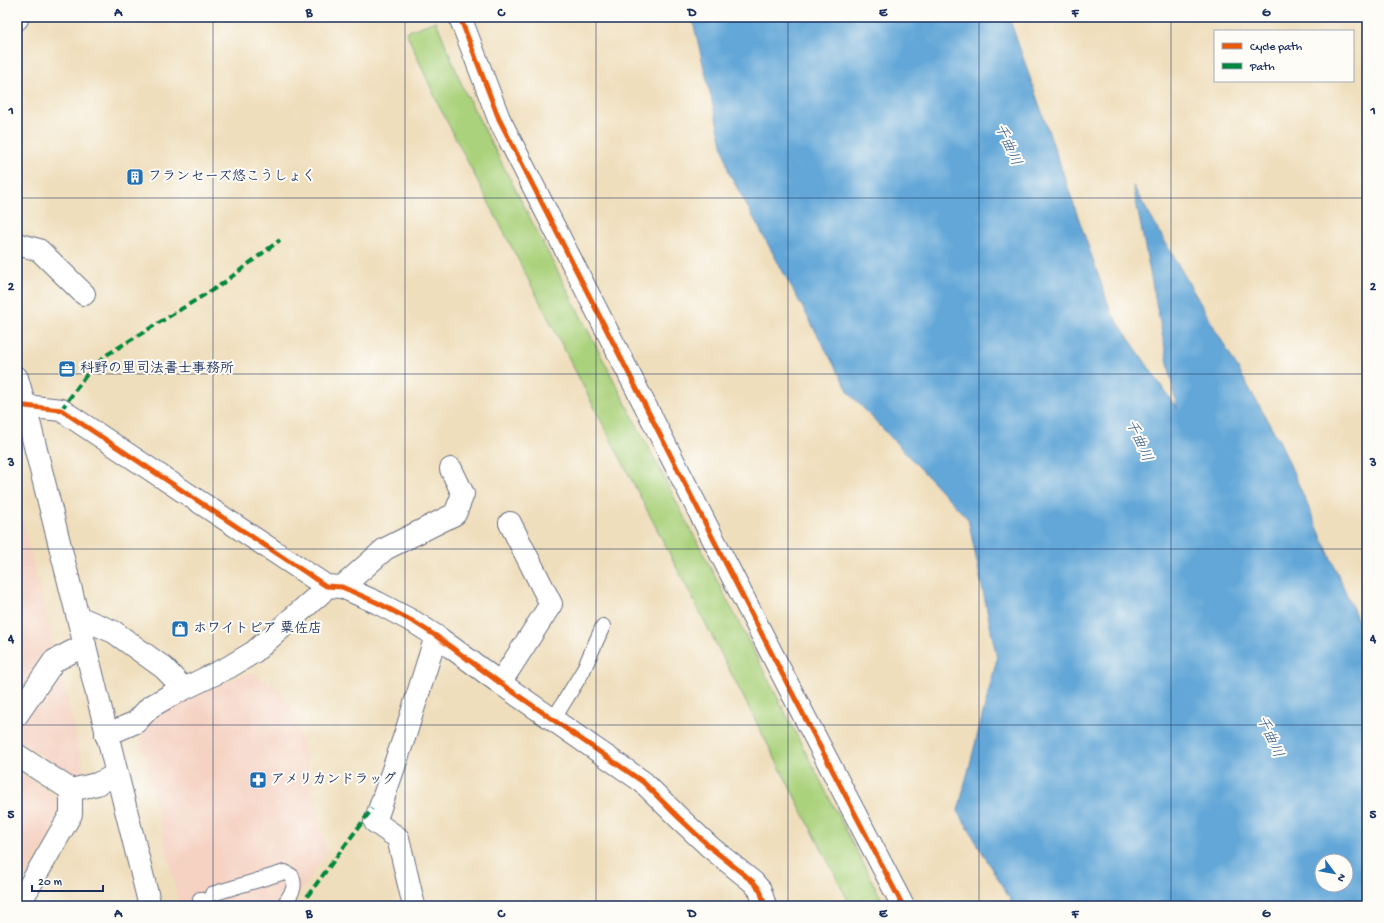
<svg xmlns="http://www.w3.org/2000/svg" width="1384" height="923" font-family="'Gochi Hand','Klee One',sans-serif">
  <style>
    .built { fill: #f5d2c2 }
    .green { fill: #aad27c; stroke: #62806d }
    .water { fill: #64a7d8; stroke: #406b9b; fill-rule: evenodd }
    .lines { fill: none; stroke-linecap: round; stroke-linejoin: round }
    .service-casing { stroke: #656c7f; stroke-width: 16 }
    .minor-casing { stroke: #656c7f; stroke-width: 24 }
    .tertiary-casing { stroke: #656c7f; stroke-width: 24 }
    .service { stroke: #fff; stroke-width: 14 }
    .minor { stroke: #fff; stroke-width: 22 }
    .tertiary { stroke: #fff; stroke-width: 22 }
    .quiet { stroke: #00873e; stroke-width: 4; stroke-dasharray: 8 4; stroke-linecap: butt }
    .cycleway-casing { stroke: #fdfcf7; stroke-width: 8 }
    .cycleway { stroke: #e8590c; stroke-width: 5 }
    .grid { fill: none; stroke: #1b2f5e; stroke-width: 1; stroke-opacity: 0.55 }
    .labels { text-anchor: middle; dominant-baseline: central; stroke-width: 4; stroke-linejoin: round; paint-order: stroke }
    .poi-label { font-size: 14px; font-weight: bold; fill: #1b2f5e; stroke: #fdfcf7; text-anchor: start }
    .water-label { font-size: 15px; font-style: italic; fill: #355989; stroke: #fdfcf7 }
    .neatline { fill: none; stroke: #1b2f5e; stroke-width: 1.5 }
    .grid-label { font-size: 13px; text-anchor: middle; font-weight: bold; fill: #1b2f5e }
  </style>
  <rect width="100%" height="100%" fill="#fdfcf7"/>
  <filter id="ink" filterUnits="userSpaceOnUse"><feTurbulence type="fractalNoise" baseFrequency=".025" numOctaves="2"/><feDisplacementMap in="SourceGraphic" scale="8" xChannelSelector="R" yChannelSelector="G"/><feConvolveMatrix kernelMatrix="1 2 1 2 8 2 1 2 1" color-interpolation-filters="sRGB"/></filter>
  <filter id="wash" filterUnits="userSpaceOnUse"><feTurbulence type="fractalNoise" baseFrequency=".012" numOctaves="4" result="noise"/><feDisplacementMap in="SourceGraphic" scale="16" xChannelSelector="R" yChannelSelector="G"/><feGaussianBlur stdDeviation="0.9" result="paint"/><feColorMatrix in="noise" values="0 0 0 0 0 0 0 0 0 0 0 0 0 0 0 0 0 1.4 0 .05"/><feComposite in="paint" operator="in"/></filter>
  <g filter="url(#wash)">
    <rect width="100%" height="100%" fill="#efdebc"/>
    <!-- built -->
    <path class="built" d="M 17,498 L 85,772 L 80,774 L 70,774 L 17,739 Z
      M 251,672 L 279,690 L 289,703 L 305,751 L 327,853 L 291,906 L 180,906 L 140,738 L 155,713 Z
      M 17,771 L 61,800 L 65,812 L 17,892 Z"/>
    <!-- green -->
    <path class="green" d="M 436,21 L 464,90 L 885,906 L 851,906 L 439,106 L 406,32 Z"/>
    <!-- water -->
    <path class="water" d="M 692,17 L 1009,17 L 1111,312 L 1177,409 L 1133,186 L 1280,442 L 1367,641 L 1367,906 L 1014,906 L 958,811 L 997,659 L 968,519 L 850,394 L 729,173 ZM 1322,861 L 1346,861 L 1346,885 L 1322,885 Z"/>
  </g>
  <g filter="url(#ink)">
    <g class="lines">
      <!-- service casing -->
      <g class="service-casing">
        <path id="service" d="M 553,720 L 583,671 L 603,626
          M 212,894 L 285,872 L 292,876 C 297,889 290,895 283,906
          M 200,899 L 209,906"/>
      </g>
      <!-- minor casing -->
      <g class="minor-casing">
        <path id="minor" d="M 460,17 L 499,119 L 776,662 L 903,906
          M 17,19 L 17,17
          M 17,244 L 39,250 L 84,294
          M 25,406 L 61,410 L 326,586 L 342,587 L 378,603 L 414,622 L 436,636 L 500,683 L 643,782 L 678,817 L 710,847 L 753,882 L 760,890 L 765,906
          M 342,587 L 385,549 L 455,514 L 463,494 L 451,469
          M 78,617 L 114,632 L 164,668 L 183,688
          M 500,683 L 551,604 L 510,523
          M 17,715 L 54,661 L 85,645
          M 106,735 L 136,722 L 150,707 L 171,695 L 229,667 L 254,652 L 321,593 L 326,586
          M 17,755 L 71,790 L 97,784 L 116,775
          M 18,906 L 71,814 L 71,790
          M 414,906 L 398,838 L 375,822 L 406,732 L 436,636"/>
      </g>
      <!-- tertiary casing -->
      <g class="tertiary-casing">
        <path id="tertiary" d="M 17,378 L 25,406 C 66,573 107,740 150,906"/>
      </g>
      <!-- service -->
      <use href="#service" class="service"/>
      <!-- minor -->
      <use href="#minor" class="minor"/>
      <!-- tertiary -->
      <use href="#tertiary" class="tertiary"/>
      <!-- quiet -->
      <path class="quiet" d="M 61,410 L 90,370 L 108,354 L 222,284 L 280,240
        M 300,906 L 372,809"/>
      <!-- cycleway casing -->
      <g class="cycleway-casing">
        <path id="cycleway" d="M 460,17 L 499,119 L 776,662 L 903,906
          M 25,406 L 61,410 L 326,586 L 342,587 L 378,603 L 414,622 L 436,636 L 500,683 L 643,782 L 678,817 L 710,847 L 753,882 L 760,890 L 765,906"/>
      </g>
      <!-- cycleway -->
      <use href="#cycleway" class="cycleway"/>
    </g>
  </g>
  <!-- grid -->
  <path class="grid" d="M 213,17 L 213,906M 405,17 L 405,906M 596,17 L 596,906M 788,17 L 788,906M 979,17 L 979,906M 1171,17 L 1171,906M 17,198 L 1367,198M 17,374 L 1367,374M 17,549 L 1367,549M 17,725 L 1367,725"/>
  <!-- icons -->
  <defs>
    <g id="building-square" transform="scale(0.9)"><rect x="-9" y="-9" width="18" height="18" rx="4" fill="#1f6fb2" stroke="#fdfcf7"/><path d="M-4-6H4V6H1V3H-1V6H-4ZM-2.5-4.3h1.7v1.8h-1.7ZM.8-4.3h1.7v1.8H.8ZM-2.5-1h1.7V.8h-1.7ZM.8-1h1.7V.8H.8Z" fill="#fff"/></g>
    <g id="office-square" transform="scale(0.9)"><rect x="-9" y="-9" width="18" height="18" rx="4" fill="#1f6fb2" stroke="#fdfcf7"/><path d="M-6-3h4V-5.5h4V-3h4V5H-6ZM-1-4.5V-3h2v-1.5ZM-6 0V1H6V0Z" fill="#fff"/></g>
    <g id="shop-square" transform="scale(0.9)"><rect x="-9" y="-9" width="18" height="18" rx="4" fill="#1f6fb2" stroke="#fdfcf7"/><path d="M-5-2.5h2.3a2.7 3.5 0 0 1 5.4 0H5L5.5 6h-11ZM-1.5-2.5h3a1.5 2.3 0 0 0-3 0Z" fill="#fff"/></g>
    <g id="pharmacy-square" transform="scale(0.9)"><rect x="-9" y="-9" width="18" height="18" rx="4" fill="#1f6fb2" stroke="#fdfcf7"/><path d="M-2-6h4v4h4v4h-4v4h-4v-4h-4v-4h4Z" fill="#fff"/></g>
  </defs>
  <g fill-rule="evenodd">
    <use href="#building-square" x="135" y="177"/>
    <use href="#office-square" x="67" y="369"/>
    <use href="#shop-square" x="180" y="629"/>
    <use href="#pharmacy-square" x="258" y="780"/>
  </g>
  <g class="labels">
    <!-- poi labels -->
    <g class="poi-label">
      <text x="148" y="177">フランセーズ悠こうしょく</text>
      <text x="80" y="369">科野の里司法書士事務所</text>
      <text x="193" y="629">ホワイトピア 粟佐店</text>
      <text x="271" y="780">アメリカンドラッグ</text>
    </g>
    <!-- water labels -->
    <g class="water-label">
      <text transform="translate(1007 145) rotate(66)">千曲川</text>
      <text transform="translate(1138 441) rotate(66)">千曲川</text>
      <text transform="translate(1269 737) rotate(66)">千曲川</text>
    </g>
  </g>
  <!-- margin -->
  <rect width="1384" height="923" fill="none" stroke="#fdfcf7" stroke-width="44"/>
  <!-- legend -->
  <rect x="1214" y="30" width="140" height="52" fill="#fdfcf7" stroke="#a3aaba"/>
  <rect x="1222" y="43" width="20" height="6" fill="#e8590c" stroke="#a3aaba"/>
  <text x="1250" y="50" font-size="12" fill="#1b2f5e">Cycle path</text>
  <rect x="1222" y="63" width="20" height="6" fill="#00873e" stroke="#a3aaba"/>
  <text x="1250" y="70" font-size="12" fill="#1b2f5e">Path</text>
  <!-- north arrow -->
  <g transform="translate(1334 873) rotate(122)"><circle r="19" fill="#fdfcf7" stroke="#a3aaba"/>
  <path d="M0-3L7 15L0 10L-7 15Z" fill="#1f6fb2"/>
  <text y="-6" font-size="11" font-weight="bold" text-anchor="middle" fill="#1b2f5e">N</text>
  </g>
  <!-- scale -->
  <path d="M32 885v6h71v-6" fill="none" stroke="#1b2f5e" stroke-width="2"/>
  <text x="38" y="885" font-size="12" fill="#1b2f5e" stroke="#fdfcf7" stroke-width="3" paint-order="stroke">20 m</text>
  <rect x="22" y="22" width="1340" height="879" class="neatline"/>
  <g class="grid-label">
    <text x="118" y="16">A</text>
    <text x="309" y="16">B</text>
    <text x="501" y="16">C</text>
    <text x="692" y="16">D</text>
    <text x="883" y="16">E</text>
    <text x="1075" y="16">F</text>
    <text x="1266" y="16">G</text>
    <text x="11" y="114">1</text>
    <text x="1373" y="114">1</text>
    <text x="11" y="290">2</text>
    <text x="1373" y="290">2</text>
    <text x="11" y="466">3</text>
    <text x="1373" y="466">3</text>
    <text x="11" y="642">4</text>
    <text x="1373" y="642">4</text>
    <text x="11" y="818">5</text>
    <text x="1373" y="818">5</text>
    <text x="118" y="917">A</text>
    <text x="309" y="917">B</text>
    <text x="501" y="917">C</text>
    <text x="692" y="917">D</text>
    <text x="883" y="917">E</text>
    <text x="1075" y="917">F</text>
    <text x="1266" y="917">G</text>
  </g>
</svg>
